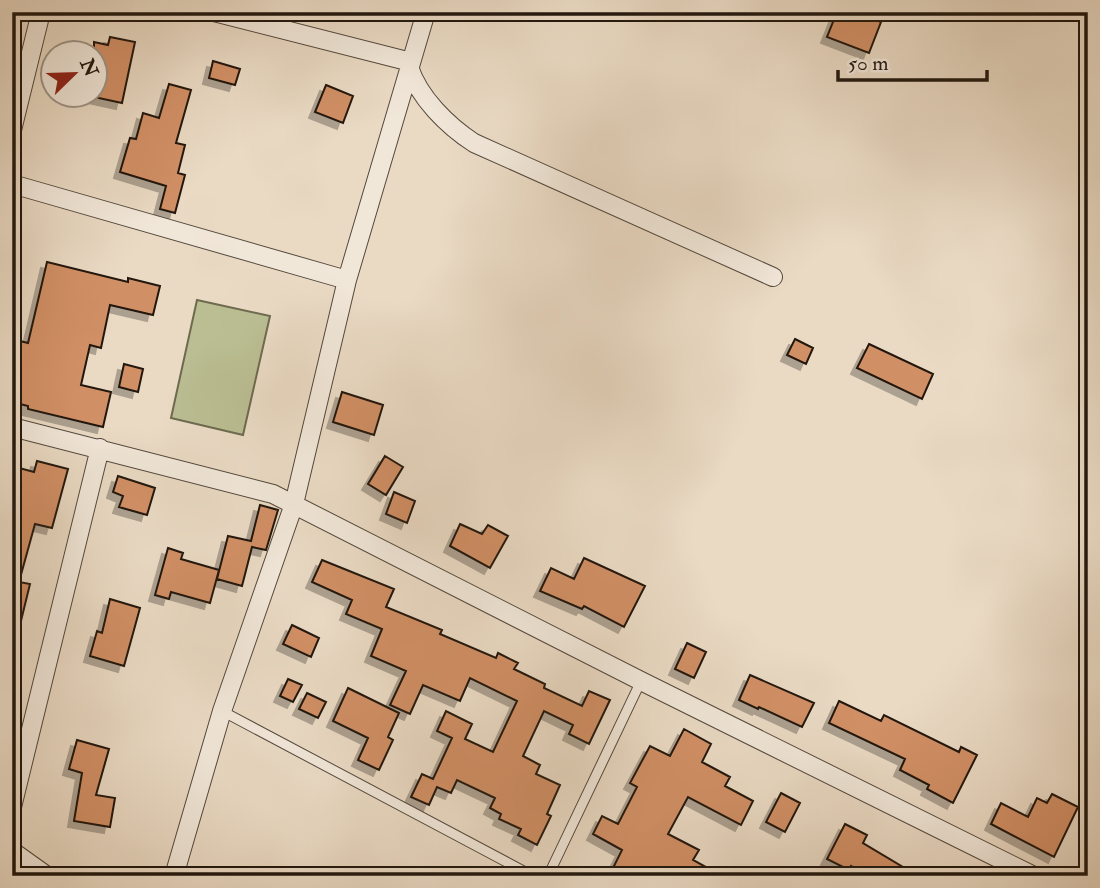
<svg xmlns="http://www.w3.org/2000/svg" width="1100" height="888" font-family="'IM FELL Double Pica',serif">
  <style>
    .green { fill: #babe92; stroke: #6e6a50; stroke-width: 2 }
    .building { fill: #d18f65; stroke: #21170e; stroke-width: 2; filter: url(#shadow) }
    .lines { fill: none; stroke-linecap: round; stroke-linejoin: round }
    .service-casing { stroke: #53483c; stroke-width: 11 }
    .minor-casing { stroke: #53483c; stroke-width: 20 }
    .service { stroke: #f1e7d9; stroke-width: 9 }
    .minor { stroke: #f1e7d9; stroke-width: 18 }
  </style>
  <defs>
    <filter id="shadow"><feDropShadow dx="-6" dy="6" stdDeviation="0" flood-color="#0004"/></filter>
  </defs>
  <rect width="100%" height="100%" fill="#eadac4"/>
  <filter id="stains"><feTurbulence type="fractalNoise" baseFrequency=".00286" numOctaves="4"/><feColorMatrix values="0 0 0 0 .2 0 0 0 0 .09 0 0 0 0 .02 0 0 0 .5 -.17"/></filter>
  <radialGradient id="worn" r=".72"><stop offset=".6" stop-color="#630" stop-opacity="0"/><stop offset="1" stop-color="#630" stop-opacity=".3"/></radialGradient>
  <!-- green -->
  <path class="green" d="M 197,300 L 270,316 L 243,435 L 171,418 Z"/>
  <!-- building -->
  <path class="building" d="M 837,12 L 857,12 L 881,22 L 869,53 L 827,37 Z
    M 110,37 L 135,42 L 122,103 L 94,97 L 94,42 L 108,45 Z
    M 213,61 L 240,69 L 235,85 L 209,78 Z
    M 169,84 L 191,90 L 176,143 L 185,145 L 178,173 L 185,175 L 175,213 L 160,209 L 166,186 L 120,172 L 130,138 L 136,139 L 143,113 L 159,118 Z
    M 326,85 L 353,96 L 343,123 L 315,112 Z
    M 47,262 L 128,282 L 128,278 L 160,286 L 153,315 L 110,305 L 101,348 L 90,345 L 81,385 L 111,392 L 103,427 L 28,409 L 28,406 L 12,402 L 12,339 L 28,343 Z
    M 795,339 L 813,348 L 806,364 L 787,355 Z
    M 869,344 L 933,374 L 922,399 L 857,368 Z
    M 124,364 L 143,369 L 138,392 L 119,387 Z
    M 342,392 L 383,405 L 374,435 L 333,422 Z
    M 385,456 L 403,467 L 386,495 L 368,484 Z
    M 37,461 L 68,469 L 52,528 L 35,524 L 19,582 L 30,584 L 18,633 L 12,632 L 12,466 L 34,472 Z
    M 118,476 L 155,488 L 147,515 L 119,507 L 123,496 L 113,492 Z
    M 394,492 L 415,501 L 407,523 L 386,514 Z
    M 260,505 L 278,510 L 266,550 L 252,547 L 242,586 L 217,579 L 228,536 L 251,541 Z
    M 460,524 L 482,534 L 488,525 L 508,536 L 490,568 L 450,546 Z
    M 168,548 L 183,553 L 181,559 L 219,570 L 210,603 L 171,592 L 169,599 L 155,595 Z
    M 584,558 L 645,586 L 624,627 L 584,606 L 582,609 L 540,591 L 551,568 L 574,579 Z
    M 322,560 L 394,589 L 386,607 L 442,630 L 440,634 L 496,658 L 498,653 L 518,663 L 514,669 L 545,684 L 544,688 L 582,706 L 589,691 L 610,700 L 589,744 L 569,734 L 573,725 L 544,711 L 523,756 L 540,765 L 536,774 L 560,785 L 547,814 L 551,816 L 537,845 L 518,835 L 521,829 L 499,819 L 501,814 L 490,808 L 495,798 L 457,780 L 451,793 L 437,787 L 429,805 L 411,797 L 422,774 L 433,779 L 452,738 L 437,731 L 446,711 L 472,724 L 465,739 L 493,752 L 517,701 L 470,678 L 460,701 L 423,685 L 410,714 L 390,705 L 406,671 L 371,656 L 382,629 L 346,614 L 352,600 L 312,582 Z
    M 110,599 L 140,608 L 124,666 L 90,656 L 97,631 L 102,633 Z
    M 292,625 L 319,638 L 311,657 L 283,644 Z
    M 687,643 L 706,652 L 694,678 L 675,669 Z
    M 750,675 L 814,703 L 802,727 L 759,707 L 758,709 L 739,700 Z
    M 288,679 L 302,685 L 293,702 L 280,696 Z
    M 348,688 L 399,713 L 388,737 L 393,740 L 379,770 L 358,760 L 368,738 L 333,721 Z
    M 307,693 L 326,702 L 318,718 L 299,709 Z
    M 839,701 L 881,721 L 884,715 L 959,752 L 961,747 L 977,755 L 953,803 L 927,789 L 929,785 L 900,770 L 905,759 L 829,723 Z
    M 684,729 L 711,744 L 702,762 L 730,777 L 725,786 L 753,801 L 741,825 L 688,797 L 668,834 L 699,850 L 693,860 L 722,876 L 622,876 L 612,870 L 622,850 L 593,834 L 602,816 L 618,824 L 637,787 L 630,783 L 650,746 L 670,756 Z
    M 77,740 L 109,749 L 96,795 L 115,798 L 110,827 L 74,821 L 82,773 L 69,769 Z
    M 781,793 L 800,803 L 785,832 L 766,822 Z
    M 1052,794 L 1078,807 L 1054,857 L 991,824 L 1001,803 L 1028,817 L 1037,798 L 1047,803 Z
    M 845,824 L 867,835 L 863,843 L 918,876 L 869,876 L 851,866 L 849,870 L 827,859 Z"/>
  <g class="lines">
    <!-- service casing -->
    <g class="service-casing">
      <path id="service" d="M 222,711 L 533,876
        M 548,876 L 641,681"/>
    </g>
    <!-- minor casing -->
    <g class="minor-casing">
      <path id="minor" d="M 214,12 L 411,62
        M 409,67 C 419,98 448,126 474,143 L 773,277
        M 12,130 L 41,12
        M 12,184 L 347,280
        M 12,427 L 273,494 L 641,681 L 1034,876
        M 12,807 L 100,448
        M 12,851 L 47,876
        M 174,876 L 222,711 L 294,504 L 347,280 L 426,12"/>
    </g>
    <!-- service -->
    <use href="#service" class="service"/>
    <!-- minor -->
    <use href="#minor" class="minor"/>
  </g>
  <!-- margin -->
  <rect width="1100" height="888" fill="none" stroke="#eadac4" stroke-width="42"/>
  <rect x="14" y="14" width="1072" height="860" fill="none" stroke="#21170e" stroke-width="3.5"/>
  <rect x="21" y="21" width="1058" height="846" fill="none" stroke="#21170e" stroke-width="2"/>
  <!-- north arrow -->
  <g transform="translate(74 74) rotate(67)"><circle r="33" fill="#f1e7d9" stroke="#9e9488" stroke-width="2"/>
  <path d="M0-5L12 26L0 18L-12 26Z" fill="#8f2418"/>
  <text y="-10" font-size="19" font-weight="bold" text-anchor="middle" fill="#21170e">N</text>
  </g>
  <!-- scale -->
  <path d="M838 70v10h149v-10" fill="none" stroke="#21170e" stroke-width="3.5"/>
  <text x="848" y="70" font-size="21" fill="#21170e" stroke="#f1e7d9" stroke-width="5" paint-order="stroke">50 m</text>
  <rect width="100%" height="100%" filter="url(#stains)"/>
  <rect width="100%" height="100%" fill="url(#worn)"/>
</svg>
